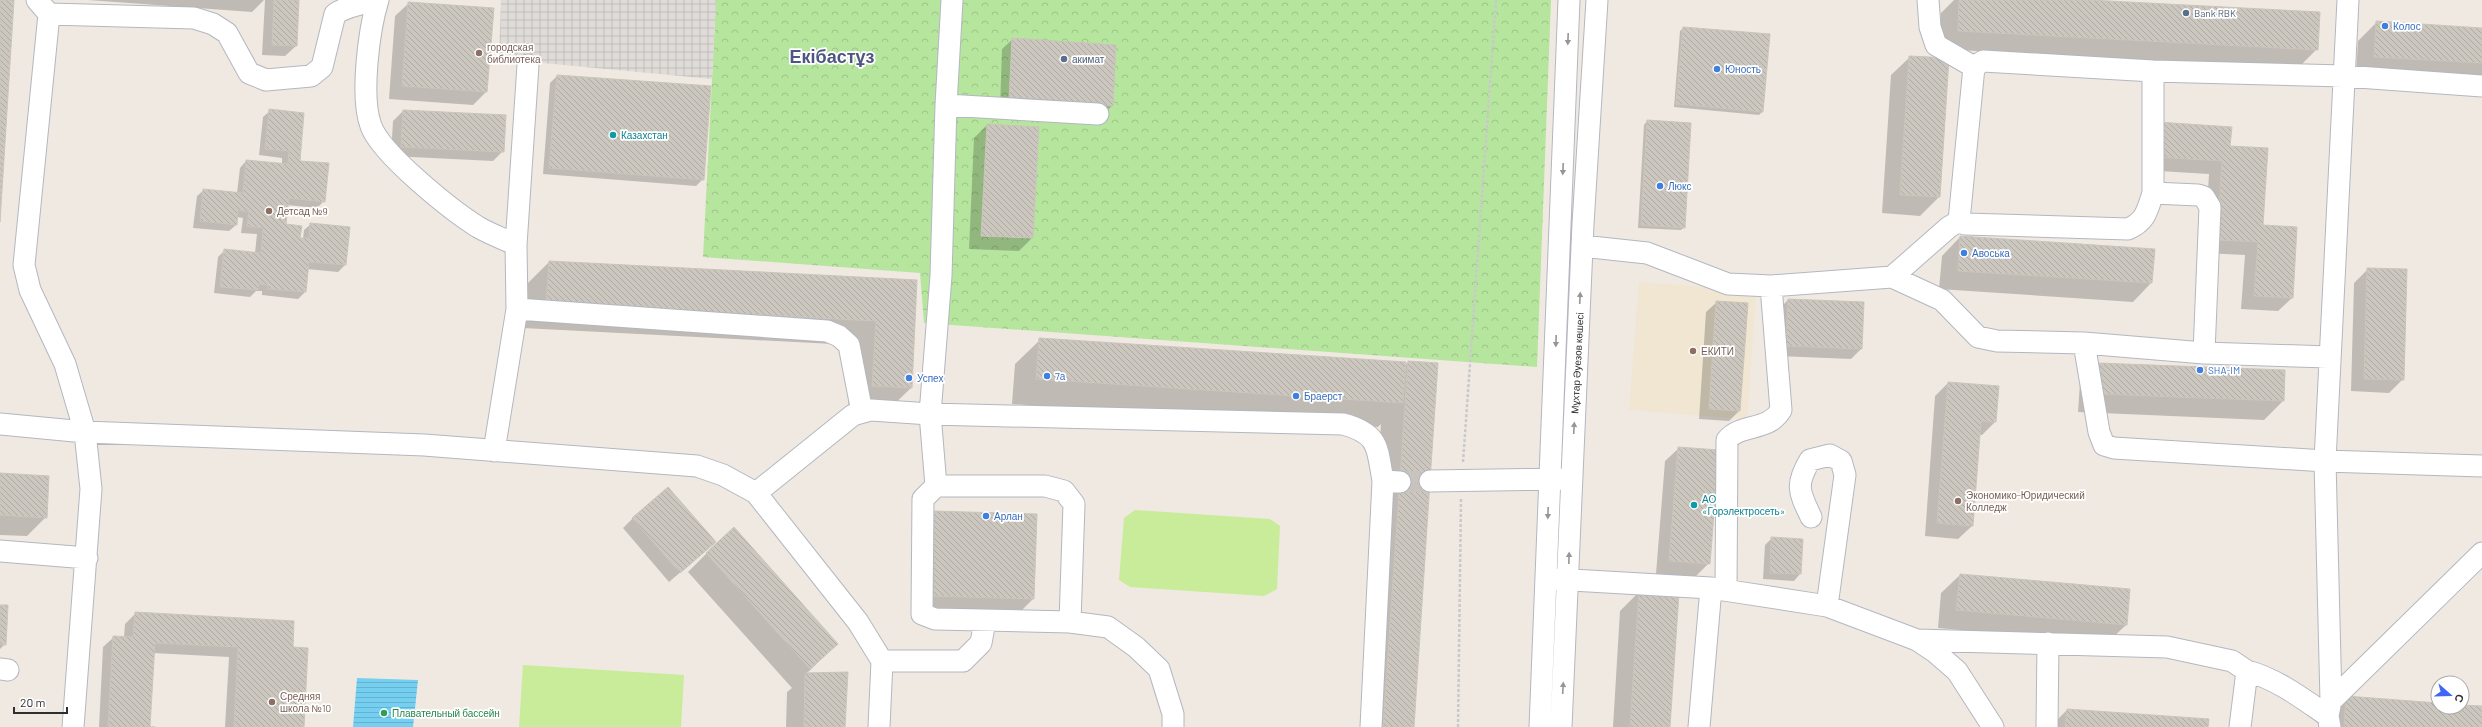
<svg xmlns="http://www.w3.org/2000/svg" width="2482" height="727" font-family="Barlow,sans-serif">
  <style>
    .education { fill: #f0e6d1 }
    .park { fill: url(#park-crowns) }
    .pitch { fill: #c9ec9a }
    .plaza { fill: url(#plaza-grid) }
    .water { fill: url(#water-rules) }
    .shadow { fill: #0003 }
    .building { fill: url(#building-back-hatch); stroke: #cbc5ba }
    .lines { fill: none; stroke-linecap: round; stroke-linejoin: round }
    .minor-tunnel { stroke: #c8c4bd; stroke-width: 21; stroke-dasharray: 21 10; stroke-linecap: butt }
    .minor-casing { stroke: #b4b7c1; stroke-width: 23 }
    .path { stroke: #c9c9c9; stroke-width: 2.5; stroke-dasharray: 3 2; stroke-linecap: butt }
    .minor { stroke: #fff; stroke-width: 21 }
    .oneway { fill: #969696 }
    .service-dot { fill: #5c6f8a; stroke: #fff; stroke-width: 1.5 }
    .shop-dot { fill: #3f7fe0; stroke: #fff; stroke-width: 1.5 }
    .education-dot { fill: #8d6e63; stroke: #fff; stroke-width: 1.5 }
    .culture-dot { fill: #0f9aa8; stroke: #fff; stroke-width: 1.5 }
    .leisure-dot { fill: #2e9e5b; stroke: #fff; stroke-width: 1.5 }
    .labels { text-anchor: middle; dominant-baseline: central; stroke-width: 3.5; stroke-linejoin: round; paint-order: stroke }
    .service-label { font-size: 10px; fill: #4e5e75; stroke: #fff; text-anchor: start }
    .shop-label { font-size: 10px; fill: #366cbe; stroke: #fff; text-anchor: start }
    .education-label { font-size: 10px; fill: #785e54; stroke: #fff; text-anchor: start }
    .culture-label { font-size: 10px; fill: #0d838f; stroke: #fff; text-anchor: start }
    .street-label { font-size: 10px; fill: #2e2e2e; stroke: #fff }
    .leisure-label { font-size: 10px; fill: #27864d; stroke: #fff; text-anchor: start }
    .town-label { font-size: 18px; font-weight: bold; fill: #4d5680; stroke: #fff }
  </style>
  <defs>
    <pattern id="park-crowns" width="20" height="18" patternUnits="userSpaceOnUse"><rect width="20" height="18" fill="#b6e59e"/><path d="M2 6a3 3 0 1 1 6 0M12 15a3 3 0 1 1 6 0" fill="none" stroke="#9dc588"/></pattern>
    <pattern id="plaza-grid" width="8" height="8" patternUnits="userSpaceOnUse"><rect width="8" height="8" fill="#dfdcd8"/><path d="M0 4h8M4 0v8" fill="none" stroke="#c0bdba"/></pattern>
    <pattern id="water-rules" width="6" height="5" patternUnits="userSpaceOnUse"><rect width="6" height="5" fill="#75cff0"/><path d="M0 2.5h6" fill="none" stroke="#66b2ce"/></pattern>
    <pattern id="building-back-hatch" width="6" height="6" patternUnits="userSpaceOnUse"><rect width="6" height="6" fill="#cbc7bf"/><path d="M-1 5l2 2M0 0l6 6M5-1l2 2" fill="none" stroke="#afaba4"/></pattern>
  </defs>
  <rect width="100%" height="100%" fill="#efe9e1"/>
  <!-- education -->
  <path class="education" d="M 1639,282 L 1756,291 L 1747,419 L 1629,410 Z"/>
  <!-- park -->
  <path class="park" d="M 716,0 L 1551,0 L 1537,367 L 924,323 L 920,273 L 703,257 Z"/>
  <!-- pitch -->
  <path class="pitch" d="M 1135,510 L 1270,519 L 1280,526 L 1277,589 L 1264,596 L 1130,587 L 1119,580 L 1124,518 Z
    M 523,665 L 684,675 L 681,727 L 519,727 Z"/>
  <!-- plaza -->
  <path class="plaza" d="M 501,0 L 716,0 L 712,79 L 499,59 Z"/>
  <!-- water -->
  <path class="water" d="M 357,678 L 418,680 L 413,727 L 353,727 Z"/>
  <!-- shadow -->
  <path class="shadow" d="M 88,0 L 264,0 L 252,12 Z
    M 265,0 L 298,0 L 296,46 L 285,56 L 262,55 Z
    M 1954,0 L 2072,0 L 2317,49 L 2298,68 L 1939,49 L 1941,13 Z
    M 409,3 L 486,92 L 473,105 L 389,99 L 395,16 Z
    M 2377,22 L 2482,29 L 2482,83 L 2356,75 L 2358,41 Z
    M 1683,28 L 1762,112 L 1759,115 L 1674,107 L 1680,31 Z
    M 1013,39 L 1112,106 L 1101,116 L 1000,110 L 1002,49 Z
    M 1910,57 L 1939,197 L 1920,216 L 1882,213 L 1891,75 Z
    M 557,76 L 703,179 L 696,186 L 543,174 L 550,83 Z
    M 270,111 L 324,201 L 317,208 L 287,205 L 285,225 L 299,239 L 303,239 L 304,230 L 311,224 L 349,227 L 345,265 L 338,272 L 307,269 L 305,292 L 298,299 L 262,295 L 262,291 L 256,291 L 250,297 L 214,293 L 218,257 L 225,250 L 255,253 L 257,234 L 241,233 L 243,218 L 237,217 L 236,225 L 229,231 L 193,228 L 197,196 L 204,190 L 237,193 L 240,168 L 246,161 L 282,165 L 282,158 L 259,155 L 263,117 Z
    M 403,111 L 503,151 L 493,161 L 391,156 L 393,121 Z
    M 1647,121 L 1684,227 L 1681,230 L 1638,228 L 1644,125 Z
    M 987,125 L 1038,128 L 1032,238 L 1019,251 L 969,249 L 974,138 Z
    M 2144,137 L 2229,147 L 2292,298 L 2278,311 L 2241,309 L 2245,255 L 2204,253 L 2209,174 L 2142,170 Z
    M 1960,237 L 2151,283 L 2133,302 L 1939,289 L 1942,256 Z
    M 549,262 L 916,280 L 911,388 L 886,412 L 848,410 L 852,345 L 523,328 L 525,286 Z
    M 2368,269 L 2403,379 L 2389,393 L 2351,391 L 2354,283 Z
    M 1788,300 L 1861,349 L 1851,359 L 1776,356 L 1778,310 Z
    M 1717,302 L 1739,411 L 1729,421 L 1699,419 L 1706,312 Z
    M 1040,340 L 1405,366 L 1408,362 L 1412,727 L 1361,727 L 1381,424 L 1378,427 L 1012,404 L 1015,364 Z
    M 2098,364 L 2284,371 L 2283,401 L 2264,420 L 2078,412 L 2080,383 Z
    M 1948,383 L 1995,422 L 1982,435 L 1979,435 L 1972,526 L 1958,539 L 1925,536 L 1935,396 Z
    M 1679,448 L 1709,563 L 1695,577 L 1656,574 L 1665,461 Z
    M 0,474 L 46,517 L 27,536 L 0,535 Z
    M 633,518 L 704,552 L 669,582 L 623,528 Z
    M 920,525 L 1033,599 L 1020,612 L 917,609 Z
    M 1772,538 L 1800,574 L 1794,581 L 1763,579 L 1765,545 Z
    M 707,553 L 837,644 L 806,674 L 844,727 L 786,727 L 787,692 L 792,688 L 688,572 Z
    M 1960,575 L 2126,625 L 2107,643 L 1938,628 L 1941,593 Z
    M 1639,592 L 1669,727 L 1613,727 L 1620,611 Z
    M 0,606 L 5,644 L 0,649 Z
    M 135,614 L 291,648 L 303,727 L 225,727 L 229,657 L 153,653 L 149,727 L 99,727 L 103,647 L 114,637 L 124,637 L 125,624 Z
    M 2346,697 L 2438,704 L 2438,707 L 2482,707 L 2482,727 L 2332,727 L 2333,710 Z
    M 2067,710 L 2208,720 L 2207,727 L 2050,727 Z"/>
  <!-- building -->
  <path class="building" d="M 0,0 L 14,0 L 0,222 Z
    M 274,0 L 299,0 L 297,46 L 272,45 Z
    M 1959,0 L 2090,0 L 2320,12 L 2318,50 L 1958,31 Z
    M 408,2 L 494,8 L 487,92 L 402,86 Z
    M 2376,21 L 2482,28 L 2482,63 L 2374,57 Z
    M 1683,27 L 1770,34 L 1763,112 L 1676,104 Z
    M 1012,38 L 1116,45 L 1113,106 L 1009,100 Z
    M 1909,56 L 1949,58 L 1940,197 L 1900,195 Z
    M 557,75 L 711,86 L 704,180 L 549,168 Z
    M 269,109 L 304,113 L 300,161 L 329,163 L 325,202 L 289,198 L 286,224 L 302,226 L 300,238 L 309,238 L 310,223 L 350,227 L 346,265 L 309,262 L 306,292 L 268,289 L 268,285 L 259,284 L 258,290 L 220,287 L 224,249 L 261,253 L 263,228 L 247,226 L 249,212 L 238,210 L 237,225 L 200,221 L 203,189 L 243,193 L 246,160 L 288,164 L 289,151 L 265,149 Z
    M 403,110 L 506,115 L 504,152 L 401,147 Z
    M 1647,120 L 1691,123 L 1685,228 L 1641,225 Z
    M 2157,122 L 2232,127 L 2230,146 L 2268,148 L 2263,225 L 2297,227 L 2293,298 L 2254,296 L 2258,242 L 2217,240 L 2222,161 L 2155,157 Z
    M 987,124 L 1039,127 L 1033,238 L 981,236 Z
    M 1960,236 L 2155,249 L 2152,283 L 1958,271 Z
    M 549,261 L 917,280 L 912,388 L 872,386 L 876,321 L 546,304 Z
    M 2367,268 L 2407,269 L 2404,380 L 2364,379 Z
    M 1788,299 L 1864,302 L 1862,349 L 1786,346 Z
    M 1716,301 L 1748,303 L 1740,411 L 1709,409 Z
    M 1039,338 L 1406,362 L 1403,403 L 1036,379 Z
    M 1408,361 L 1438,363 L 1430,481 L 1414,727 L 1383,727 Z
    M 2098,363 L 2285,370 L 2284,401 L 2097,394 Z
    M 1948,382 L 1999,386 L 1996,422 L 1981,421 L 1973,526 L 1937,523 Z
    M 1678,447 L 1719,450 L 1710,564 L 1669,561 Z
    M 0,473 L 49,476 L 47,518 L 0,515 Z
    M 668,487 L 716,542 L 680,573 L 632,518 Z
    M 933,511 L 1037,514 L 1034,599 L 930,596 Z
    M 734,527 L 838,644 L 810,669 L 706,553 Z
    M 1771,537 L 1803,539 L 1801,574 L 1770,573 Z
    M 1960,574 L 2130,589 L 2127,625 L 1956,610 Z
    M 1639,591 L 1679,593 L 1670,727 L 1630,727 Z
    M 0,605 L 8,605 L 6,645 L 0,644 Z
    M 135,612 L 294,621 L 293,647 L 308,648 L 304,727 L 234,727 L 238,647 L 155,643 L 150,727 L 155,727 L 108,727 L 113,636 L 133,637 Z
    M 848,672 L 845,727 L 804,727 L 805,673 Z
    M 2346,696 L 2438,703 L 2438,707 L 2462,707 L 2462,705 L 2482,706 L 2482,727 L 2344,727 Z
    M 2067,709 L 2209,719 L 2208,727 L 2065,727 Z"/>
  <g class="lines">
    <!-- minor-tunnel -->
    <path class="minor-tunnel" d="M 1400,482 L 1430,481"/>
    <!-- minor casing -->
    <g class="minor-casing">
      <path id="minor" d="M 37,0 L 49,14 L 194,18 L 213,24 L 227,33 L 249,73 L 266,80 L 311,76 L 322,67 L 335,14 C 346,6 360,5 373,0
        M 378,0 C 369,29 360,97 371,126 C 381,154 451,210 478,227 C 490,234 504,239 516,245
        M 952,0 L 946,105 L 941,276 L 930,414 L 936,486 L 923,499 L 922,614 L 935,619 L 1070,622 L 1108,627 L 1136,647 L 1159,669 L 1173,714 L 1173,727
        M 49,14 L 24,265 L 30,290 L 65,364 L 85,432 L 91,489 L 73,727
        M 1974,67 L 1983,61 L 2153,71 L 2344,76 L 2482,86
        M 2153,71 L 2153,193 L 2198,195 L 2204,197 L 2210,207 L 2204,353
        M 946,105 L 1098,114
        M 1959,221 L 1965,224 L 2128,229 C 2146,221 2147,211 2153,193
        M 1582,246 L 1647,253 L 1728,284 L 1771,286 L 1892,277 L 1942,300 L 1978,337 L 1997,341 L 2084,343 L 2099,432 L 2104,445 L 2114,448 L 2325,461 L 2482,466
        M 1892,277 L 1949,227 L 1959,221 L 1974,67 L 1936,45 L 1930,27 L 1928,0
        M 517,309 L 827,331 L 839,336 L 849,345 L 862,412
        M 2084,343 L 2204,353 L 2329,357
        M 0,424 L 85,432 L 424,445 L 697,466 L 723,475 L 756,493 L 858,622 L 882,661 L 879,727
        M 494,451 L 517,309 L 516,245 L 528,65
        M 1430,481 L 1563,479
        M 936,486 L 1045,486 L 1064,491 L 1074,504 L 1070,622
        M 756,493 L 853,415 L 871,410 L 930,414 L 1343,424 C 1380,434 1377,448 1383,481
        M 1811,517 C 1799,492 1795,485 1810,460 L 1830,455 L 1841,461 L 1845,475 L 1827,606
        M 0,551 L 87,558
        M 1554,579 L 1711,588 L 1827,606 L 1917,640 L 1935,652 L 1957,671 L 1993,727
        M 1726,590 L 1727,440 C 1741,423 1768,432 1781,410 L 1771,286
        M 1917,640 L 2167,647 L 2232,661 L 2247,671 L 2240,727
        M 882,661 L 963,661 L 981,643 L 985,621
        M 0,669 L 8,670
        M 2247,671 C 2277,679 2303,699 2328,716 L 2330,727
        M 2331,701 L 2482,553
        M 2328,716 L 2331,701 L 2325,461 L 2348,0
        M 1371,727 L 1383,481 L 1400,482
        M 1540,727 L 1569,0
        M 1561,727 L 1583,224 L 1597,0
        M 1699,727 L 1711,588
        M 2047,727 L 2048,643"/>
    </g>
    <!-- path -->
    <path class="path" d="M 1463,462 L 1496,0
      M 1458,727 L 1461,499"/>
    <!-- minor -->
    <use href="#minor" class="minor"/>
  </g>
  <!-- one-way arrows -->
  <defs><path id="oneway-solid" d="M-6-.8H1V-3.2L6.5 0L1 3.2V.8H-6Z"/></defs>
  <g class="oneway">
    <use href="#oneway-solid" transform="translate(1568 39) rotate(92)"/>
    <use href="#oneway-solid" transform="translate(1563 169) rotate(92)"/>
    <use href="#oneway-solid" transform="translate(1580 298) rotate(-87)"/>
    <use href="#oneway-solid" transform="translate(1556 341) rotate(92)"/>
    <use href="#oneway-solid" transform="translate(1574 428) rotate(-87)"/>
    <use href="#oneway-solid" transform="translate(1548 513) rotate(92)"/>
    <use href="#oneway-solid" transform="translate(1569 558) rotate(-88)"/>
    <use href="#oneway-solid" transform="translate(1563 688) rotate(-87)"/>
  </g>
  <!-- markers -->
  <g class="service-dot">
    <circle cx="2186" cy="13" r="4"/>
    <circle cx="1064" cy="59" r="4"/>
  </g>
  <g class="shop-dot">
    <circle cx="2385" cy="26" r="4"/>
    <circle cx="1717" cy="69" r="4"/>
    <circle cx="1660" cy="186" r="4"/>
    <circle cx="1964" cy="253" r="4"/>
    <circle cx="2200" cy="370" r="4"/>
    <circle cx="1047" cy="376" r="4"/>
    <circle cx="909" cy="378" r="4"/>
    <circle cx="1296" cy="396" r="4"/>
    <circle cx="986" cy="516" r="4"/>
  </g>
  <g class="education-dot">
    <circle cx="479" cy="53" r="4"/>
    <circle cx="269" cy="211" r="4"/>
    <circle cx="1693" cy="351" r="4"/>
    <circle cx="1958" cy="501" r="4"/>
    <circle cx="272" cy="702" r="4"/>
  </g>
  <g class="culture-dot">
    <circle cx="613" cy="135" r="4"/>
    <circle cx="1694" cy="505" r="4"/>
  </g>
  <circle class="leisure-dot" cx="384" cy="713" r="4"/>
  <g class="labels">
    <!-- service labels -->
    <g class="service-label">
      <text x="2194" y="13">Bank RBK</text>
      <text x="1072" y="59">акимат</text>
    </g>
    <!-- shop labels -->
    <g class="shop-label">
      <text x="2393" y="26">Колос</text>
      <text x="1725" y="69">Юность</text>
      <text x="1668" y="186">Люкс</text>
      <text x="1972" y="253">Авоська</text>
      <text x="2208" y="370">SHA-IM</text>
      <text x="1055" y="376">7а</text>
      <text x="917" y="378">Успех</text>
      <text x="1304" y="396">Браерст</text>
      <text x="994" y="516">Арлан</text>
    </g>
    <!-- education labels -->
    <g class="education-label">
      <text x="487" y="47">городская<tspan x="487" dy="12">библиотека</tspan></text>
      <text x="277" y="211">Детсад №9</text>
      <text x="1701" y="351">ЕКИТИ</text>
      <text x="1966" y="495">Экономико-Юридический<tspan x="1966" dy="12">Колледж</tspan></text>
      <text x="280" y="696">Средняя<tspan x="280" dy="12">школа №10</tspan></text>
    </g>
    <!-- culture labels -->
    <g class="culture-label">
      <text x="621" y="135">Казахстан</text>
      <text x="1702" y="499">АО<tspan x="1702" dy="12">«Горэлектросеть»</tspan></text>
    </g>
    <!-- street labels -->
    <g class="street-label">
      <text transform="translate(1577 363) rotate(-87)">Мұхтар Әуезов көшесі</text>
    </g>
    <!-- leisure labels -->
    <g class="leisure-label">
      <text x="392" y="713">Плавательный бассейн</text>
    </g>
    <!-- town labels -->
    <g class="town-label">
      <text x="832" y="56">Екібастұз</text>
    </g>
  </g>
  <!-- north arrow -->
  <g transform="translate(2450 695) rotate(110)"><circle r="19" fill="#ffffff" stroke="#ababab"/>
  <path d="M0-3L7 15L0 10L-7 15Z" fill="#4264fb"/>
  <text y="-6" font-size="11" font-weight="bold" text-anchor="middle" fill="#2e2e2e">С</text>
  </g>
  <!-- scale -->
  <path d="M14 707v6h53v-6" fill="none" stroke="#2e2e2e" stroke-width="2"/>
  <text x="20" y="707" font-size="12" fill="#2e2e2e" stroke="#ffffff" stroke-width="3" paint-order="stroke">20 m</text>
</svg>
